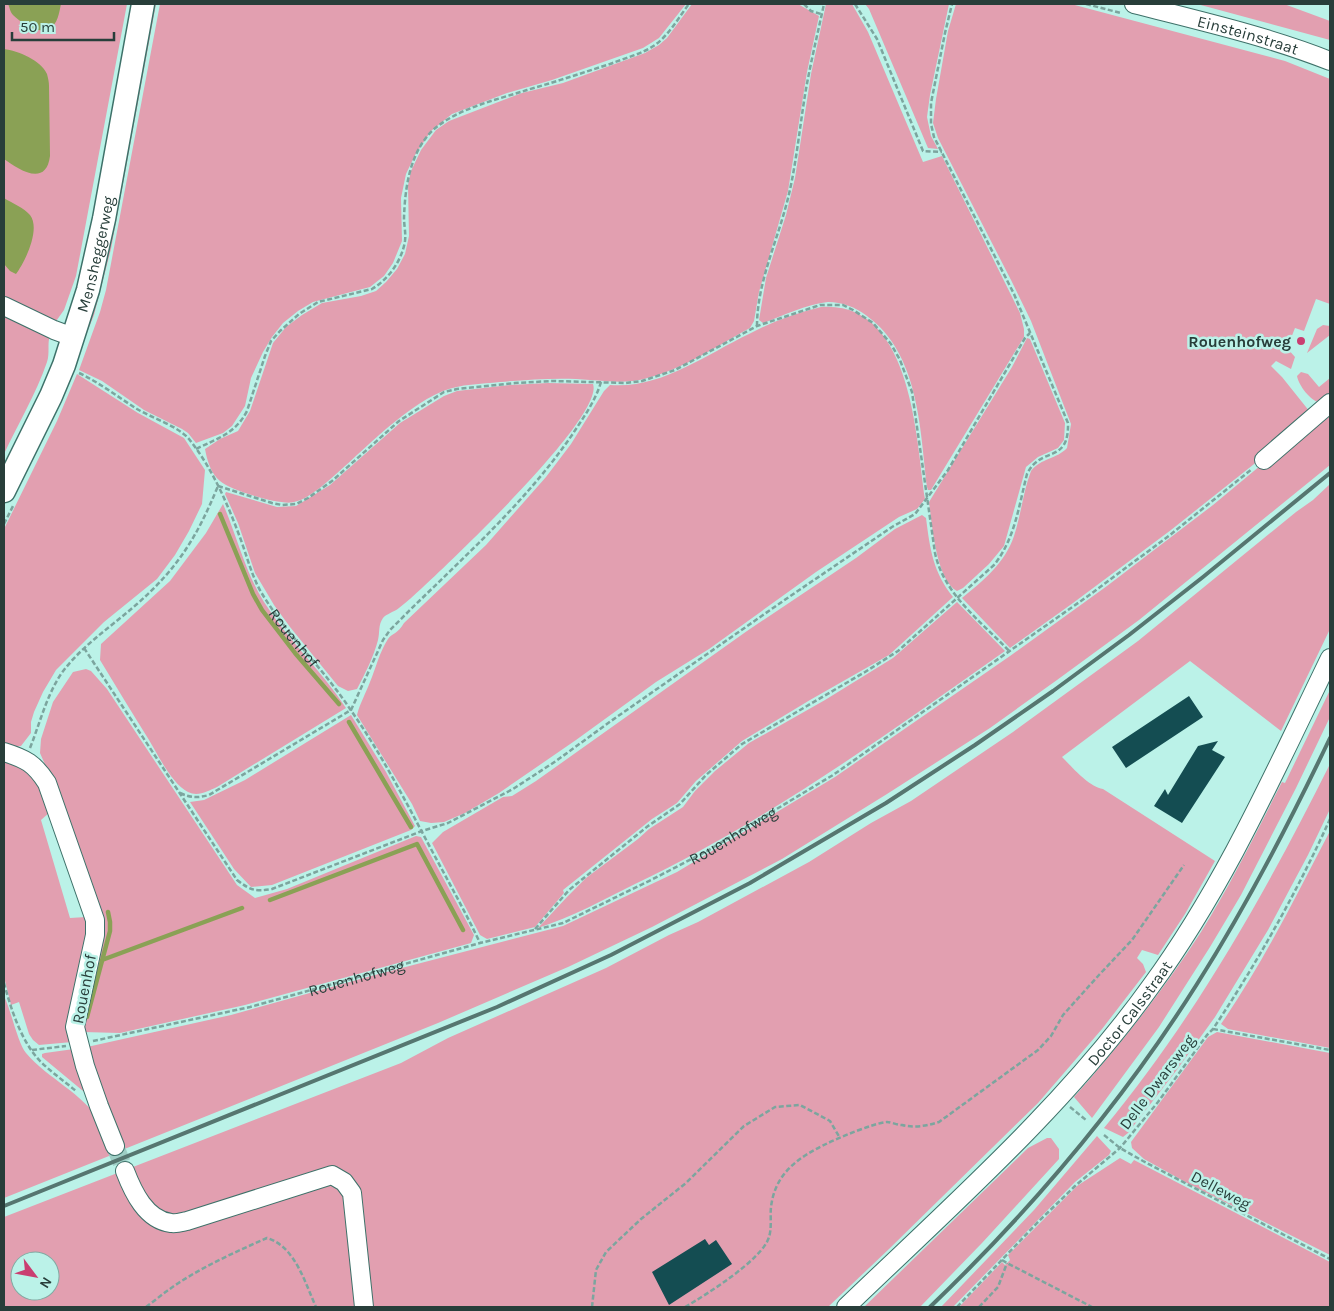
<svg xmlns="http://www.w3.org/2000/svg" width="1334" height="1311" font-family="Karla,sans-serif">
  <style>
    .green { fill: #e29fb0; fill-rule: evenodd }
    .water { fill: #8aa155 }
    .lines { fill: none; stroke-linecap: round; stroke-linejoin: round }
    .stream { stroke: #8aa155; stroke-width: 4.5 }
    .building { fill: #144d52 }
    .minor-tunnel { stroke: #9ecec5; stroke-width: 18; stroke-dasharray: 18 9; stroke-linecap: butt }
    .minor-casing { stroke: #3e7169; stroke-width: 20 }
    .major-casing { stroke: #3e7169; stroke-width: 25 }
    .path { stroke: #7ca59e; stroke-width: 2.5; stroke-dasharray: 5 2.5; stroke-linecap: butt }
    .minor { stroke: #fff; stroke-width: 18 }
    .major { stroke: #fff; stroke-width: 22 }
    .rail { stroke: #567670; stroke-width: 4 }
    .poi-dot { fill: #ca3e71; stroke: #bbf2e8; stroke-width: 2 }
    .labels { text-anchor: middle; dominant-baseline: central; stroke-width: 5; stroke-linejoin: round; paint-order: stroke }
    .street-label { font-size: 16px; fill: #283e3a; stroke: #bbf2e8 }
    .poi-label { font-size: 16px; font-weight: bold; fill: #283e3a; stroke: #bbf2e8; text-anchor: end }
  </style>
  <rect width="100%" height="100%" fill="#bbf2e8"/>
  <!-- green -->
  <path class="green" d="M 4,4 L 127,4 L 76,276 L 64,310 L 54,324 L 4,302 Z
    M 151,4 L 156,4 L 111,249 L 94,315 L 86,335 L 83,334 Z
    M 160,4 L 686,4 L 659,38 L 643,48 L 552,80 L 507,93 L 452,114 L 431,131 L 415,155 L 406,174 L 401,198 L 402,241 L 393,263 L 384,276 L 370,287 L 313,302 L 298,311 L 283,323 L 272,337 L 263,352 L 251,378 L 245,406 L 232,426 L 223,433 L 196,443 L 188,433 L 182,429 L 144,410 L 102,381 L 79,370 L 100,312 L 106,290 Z
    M 692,4 L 798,4 L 819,16 L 807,72 L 788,191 L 759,292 L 754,321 L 750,328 C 713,348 675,375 633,381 C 614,383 594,380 576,379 C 550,378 525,380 500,382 C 481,384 461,384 443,391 C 400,409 358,457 321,487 C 313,493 304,500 294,502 C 281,506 230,490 220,481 C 211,474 207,460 205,449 L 220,439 L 238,431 L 250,411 L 273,343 L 286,327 L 302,315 L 322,303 L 361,296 L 376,291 L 386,282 L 397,269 L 405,254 L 409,236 L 408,185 L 411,171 L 421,150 L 436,130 L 449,121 L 522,93 L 563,83 L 645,53 L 659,45 L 667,38 Z
    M 826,4 L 852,4 L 868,32 L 923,162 L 942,156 L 1020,313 L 1024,329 L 1024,337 L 931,490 L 928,490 L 927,487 C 920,428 919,354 867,316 C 855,307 842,302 828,302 C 806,304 783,316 763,323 L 759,320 L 766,278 L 786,215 L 795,178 L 811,74 Z
    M 865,4 L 949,4 L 930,95 L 927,117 L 931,136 L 938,149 L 928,148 L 869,9 Z
    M 956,4 L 1071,4 L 1285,61 L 1330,79 L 1330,304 L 1316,299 L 1304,331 L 1295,328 L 1287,348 L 1295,357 L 1291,369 L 1276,361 L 1271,366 L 1282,377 L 1310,412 L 1268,453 L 1171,530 L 1073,603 L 1010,648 L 962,598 C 983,581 1005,563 1014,536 C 1021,515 1023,492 1031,471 C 1041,458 1057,459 1067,448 L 1071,424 L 1031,321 L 1011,280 L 938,138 L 933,123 L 936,99 L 948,31 Z
    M 1197,4 L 1284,4 L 1330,21 L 1330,40 Z
    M 821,307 C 912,300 916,437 925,499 L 917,509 L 899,517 L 816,572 L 709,649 L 656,682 L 576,740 L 499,793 L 465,813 L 444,822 L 431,823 L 420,821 L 412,804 L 357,715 C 360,703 366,693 370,682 C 376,668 379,653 388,639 C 392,633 398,634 404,623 L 486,545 L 546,477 L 571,444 L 604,391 L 610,385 C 661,389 705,355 749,334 C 771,322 796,313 821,307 Z
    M 4,311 L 50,335 C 47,344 50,353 47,362 C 36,394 18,424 4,454 Z
    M 1323,325 L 1330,326 L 1330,335 L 1307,353 L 1317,329 Z
    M 1027,338 L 1030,339 L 1065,423 L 1064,440 L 1058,448 L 1038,457 L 1026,467 L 1004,546 L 989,564 L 963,588 L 957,591 C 936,580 932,524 929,502 L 1012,367 Z
    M 1301,372 L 1308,374 L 1319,387 L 1330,378 L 1330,398 L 1320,403 C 1310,400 1299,386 1297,376 Z
    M 77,374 L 138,413 L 184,438 L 205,470 L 202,504 L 189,531 L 175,555 L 157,579 L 104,622 L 56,670 L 43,692 L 34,712 L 31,722 L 31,733 L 21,746 L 13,747 L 4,745 L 4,529 L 57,421 Z
    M 548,383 L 593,384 C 605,416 449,563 422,588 C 414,595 407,602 399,608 C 394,612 386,614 383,618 C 378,625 380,632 378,640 C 374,656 365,674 357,689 L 348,691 L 338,686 L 290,627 L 274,605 L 255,573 L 238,523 L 225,494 L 226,492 L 277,507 L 296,506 L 330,485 L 400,423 L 444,396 L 457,391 L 510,385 Z
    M 1330,408 L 1330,465 L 1139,620 L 1057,680 L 990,728 L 887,794 L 782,859 L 652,927 L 568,967 L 438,1023 L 122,1150 L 87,1047 L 231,1015 L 371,976 L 563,926 L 677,872 L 835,777 L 1010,656 L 1107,586 L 1213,505 Z
    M 1330,484 L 1330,629 L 1281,731 L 1190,661 L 1062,757 C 1072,767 1089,787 1103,789 L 1215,861 L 1185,914 L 1158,955 L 1142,950 L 1137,958 L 1143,964 L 1146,972 L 1102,1029 L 1038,1103 L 889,1249 L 828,1307 L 4,1307 L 4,1217 L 401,1063 L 448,1038 L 606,968 L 669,935 L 698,922 L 809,862 L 871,823 L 911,801 L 1013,732 L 1138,641 L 1296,512 L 1313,500 ZM 20,1261 L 50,1261 L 50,1291 L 20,1291 Z
    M 223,504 C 237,536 245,572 264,602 C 288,640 322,671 346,708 L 217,787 C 208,791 198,797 188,792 C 172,784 158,755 149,740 C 132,713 116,686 100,660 L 101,644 L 170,581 L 206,533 Z
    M 922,515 L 926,518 C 930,549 933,572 953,597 L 889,655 L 810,700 L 742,741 L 696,781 L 677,803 L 652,819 L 563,890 L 564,893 L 535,927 L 487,939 L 480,935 L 432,843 L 443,832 L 503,797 L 512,796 L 536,781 L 747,631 L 856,558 L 895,529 Z
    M 957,602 L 1005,651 C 886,735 767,821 635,884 C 603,900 572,917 538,928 L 567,897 L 586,878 L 638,839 L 649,829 L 683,807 L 695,791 L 715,771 L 749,743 L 825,700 L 893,658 Z
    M 86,669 L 91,671 L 107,689 L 237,885 L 255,898 L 287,889 L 416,836 L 421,837 L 474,935 L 471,943 L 245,1005 L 120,1033 L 83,1032 L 99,942 L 50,776 L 40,753 L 41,739 L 53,702 L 73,672 Z
    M 1330,690 L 1330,717 L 1296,788 L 1241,895 L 1210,947 L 1159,1027 L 1092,1118 L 1074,1097 C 1120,1045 1163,991 1201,932 C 1231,884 1256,833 1282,782 L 1285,783 Z
    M 351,715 L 386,772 L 415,826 L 411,830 L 272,885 L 251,887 L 234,869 L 190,802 L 204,800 L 245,780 Z
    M 4,760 L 23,767 L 38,782 L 50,812 L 41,820 L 70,918 L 86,917 L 89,926 L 72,1042 L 39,1045 L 33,1040 L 29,1034 L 19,1002 L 11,1005 L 4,977 Z
    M 1330,764 L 1330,809 L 1308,855 L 1268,930 L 1215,1017 L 1176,1071 L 1128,1133 L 1123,1137 L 1104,1128 C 1195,1018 1266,892 1330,764 Z
    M 1330,831 L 1330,1048 L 1228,1029 L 1221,1024 C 1263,963 1296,896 1330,831 Z
    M 4,996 C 11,1010 18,1044 26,1053 C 48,1079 83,1093 100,1122 C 105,1132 109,1144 114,1154 L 4,1198 Z
    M 1217,1032 L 1330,1053 L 1330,1255 L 1187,1183 L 1144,1159 L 1132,1148 L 1131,1142 L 1208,1037 Z
    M 74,1049 L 87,1090 L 83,1091 L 42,1057 L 42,1054 L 45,1053 Z
    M 1097,1136 L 1111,1151 L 1109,1155 L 1075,1182 L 953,1307 L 941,1307 L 1034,1210 Z
    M 1047,1138 L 1051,1138 L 1059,1149 L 1059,1159 L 982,1243 L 921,1306 L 919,1307 L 864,1307 L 1028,1148 Z
    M 1120,1158 L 1131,1164 L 1134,1160 L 1330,1262 L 1330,1307 L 959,1307 L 1002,1262 L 1005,1265 L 1010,1260 L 1008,1255 L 1077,1186 Z"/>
  <!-- water -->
  <path class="water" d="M 8,4 L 61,4 C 59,13 58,24 49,29 C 38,35 20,22 13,15 C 10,12 10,8 8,4 Z
    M 4,49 C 18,51 41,60 47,74 C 48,78 49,82 49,86 L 50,156 C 46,188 18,169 4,159 Z
    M 4,198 C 12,203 24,208 30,215 C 41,229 25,262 16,274 L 10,271 L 4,264 Z"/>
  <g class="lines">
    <!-- stream -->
    <path class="stream" d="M 220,514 L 253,594 L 262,610 L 295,653 L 339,704
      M 349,722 L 411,827
      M 270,900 L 417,844 L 463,930
      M 102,960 L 242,908
      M 87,1017 L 110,931 L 110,922 L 108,912"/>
  </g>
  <!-- building -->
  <path class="building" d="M 1189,696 L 1203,717 L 1126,768 L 1112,747 Z
    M 1218,741 L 1212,750 L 1225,757 L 1182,823 L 1154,806 L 1165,789 L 1168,795 L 1198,746 Z
    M 705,1239 L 709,1245 L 716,1240 L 732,1264 L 669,1305 L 652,1272 Z"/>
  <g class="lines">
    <!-- minor-tunnel -->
    <path class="minor-tunnel" d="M 115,1146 L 125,1171"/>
    <!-- minor casing -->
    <g class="minor-casing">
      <g id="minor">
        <path id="s3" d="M 1134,4 C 1200,21 1267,36 1330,61"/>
        <path d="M 4,306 L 54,330 L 73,337"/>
        <path d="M 1264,460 L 1330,403"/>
        <path d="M 4,752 C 26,759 34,763 47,783 L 95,920 L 95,935 L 75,1027 L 85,1066 L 99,1106 L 115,1146"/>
        <path d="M 125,1171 C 133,1192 146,1220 171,1223 C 176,1224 182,1222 187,1221 L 332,1175 L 344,1182 L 352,1193 L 364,1307"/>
        <path id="s4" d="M 846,1307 C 952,1205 1065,1106 1151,986 C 1225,885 1276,769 1330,658"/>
      </g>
    </g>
    <!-- major casing -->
    <g class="major-casing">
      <g id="major">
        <path id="s5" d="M 4,491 L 51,396 L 64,365 L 88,290 L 104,219 L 143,4"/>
      </g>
    </g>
    <!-- path -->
    <g class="path">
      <path d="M 804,4 L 811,11 L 821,14"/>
      <path d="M 855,4 L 877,39 L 923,151 L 942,152"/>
      <path d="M 1086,4 L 1121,13"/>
      <path d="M 757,326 C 757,281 779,238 789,194 C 797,159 800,124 806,89 C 811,61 818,32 824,4"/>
      <path id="s1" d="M 79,373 C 100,383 118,397 137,409 C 152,418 178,426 189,439 C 213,469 229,507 242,543 C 248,560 252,576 261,592 C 286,634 323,668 350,709 C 381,753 406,802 431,849 C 448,881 465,911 480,943"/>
      <path d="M 196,449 C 218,438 235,434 247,411 L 265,356 L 271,341 L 280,331 L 299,314 L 318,302 L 372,289 C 389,279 402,260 405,241 C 406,233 404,225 404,218 C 405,187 410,152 433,130 C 458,108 496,100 527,90 C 555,82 582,73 610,64 C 625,58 642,54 655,45 C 669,35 679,17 689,4"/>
      <path d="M 218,486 L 272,503 L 282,505 L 296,504 L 308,498 L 332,481 L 399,421 L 444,392 L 457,389 L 515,383 L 553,381 L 626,383 L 642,381 L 675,370 L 757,326 L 820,305 L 843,305 L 853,310 L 873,323 L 891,344 L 900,360 L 912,392 L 935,553 C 944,595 982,622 1010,652"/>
      <path d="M 4,524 L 13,506"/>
      <path d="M 84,648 L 237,880 C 250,890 255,892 272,889 L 422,831 L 448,823 L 513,789 L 556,761 L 611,721 L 786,599 L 892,527 L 915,514 L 948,470 L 1025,338 L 1030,333"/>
      <path d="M 30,748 C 40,723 46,697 61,674 C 81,646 111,627 137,604 C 178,568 197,537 218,486"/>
      <path d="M 180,793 C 191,798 198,798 209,795 L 351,710 L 383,640 L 390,630 C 452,567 521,509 572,435 C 583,418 595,402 601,382"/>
      <path d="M 535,929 L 569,890 L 648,826 L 680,804 L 706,775 L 742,744 L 865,672 L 898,651 L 994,565 C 1015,539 1019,505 1027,474 C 1041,445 1069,465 1068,423 L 1014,294 L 934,137 L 931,124 L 931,103 L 945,33 L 952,4"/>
      <path d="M 4,983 C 11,1009 21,1041 40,1061 C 51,1072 64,1081 76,1091"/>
      <path d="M 1213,1029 L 1330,1050"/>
      <path id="s2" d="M 93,1041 L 250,1007 L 480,943 L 563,923 L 653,879 L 707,851 L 833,775 L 1088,596 L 1170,535 L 1252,469"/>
      <path d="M 32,1050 L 66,1046"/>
      <path d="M 1070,1107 L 1086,1120"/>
      <path d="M 1104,1135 L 1120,1148 L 1143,1161 L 1330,1259"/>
      <path d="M 1002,1260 L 1007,1263 L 1092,1307"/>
      <path d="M 146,1307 C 153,1302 160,1296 167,1291 C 197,1269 233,1253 267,1238 C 295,1246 305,1283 316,1307"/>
      <path d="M 592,1307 L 596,1270 L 606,1252 L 641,1219 L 686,1183 L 744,1126 L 775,1107 L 800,1105 L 830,1121 L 840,1138"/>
      <path d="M 685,1307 C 706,1295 763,1259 769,1237 C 772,1228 770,1216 771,1207 C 775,1174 797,1158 826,1144 C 838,1138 874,1123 887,1122 C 891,1122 897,1125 902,1125 C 915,1128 926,1126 939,1122 L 1038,1050 L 1051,1036 L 1063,1015 L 1099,975 L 1132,940 L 1184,865"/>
      <path d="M 957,1307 L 1037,1223 L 1075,1186 L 1120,1148 L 1158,1102 L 1207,1035 L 1213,1029 C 1257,963 1297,892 1330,819"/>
      <path d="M 979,1307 L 998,1287 L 1007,1263"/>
    </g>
    <!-- minor -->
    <use href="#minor" class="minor"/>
    <!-- major -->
    <use href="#major" class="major"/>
    <!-- rail -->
    <path class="rail" d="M 4,1206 L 497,1007 L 611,955 L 750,883 L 886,803 L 975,745 L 1053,691 L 1129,635 L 1203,577 L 1330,473
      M 930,1307 C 1031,1210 1122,1103 1197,984 C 1247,905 1290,822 1330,738"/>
  </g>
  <!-- markers -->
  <circle class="poi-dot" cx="1301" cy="341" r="5"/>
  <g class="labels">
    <!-- street labels -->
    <g class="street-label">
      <text stroke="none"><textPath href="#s3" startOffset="118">Einsteinstraat</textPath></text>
      <text stroke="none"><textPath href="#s5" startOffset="255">Mensheggerweg</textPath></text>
      <text stroke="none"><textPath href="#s1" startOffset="355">Rouenhof</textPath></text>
      <text stroke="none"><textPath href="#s2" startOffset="676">Rouenhofweg</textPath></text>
      <text stroke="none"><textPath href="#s2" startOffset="271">Rouenhofweg</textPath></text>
      <text transform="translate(84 989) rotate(-79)">Rouenhof</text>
      <text stroke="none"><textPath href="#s4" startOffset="409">Doctor Calsstraat</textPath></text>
      <text transform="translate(1157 1082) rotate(-53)">Delle Dwarsweg</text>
      <text transform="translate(1221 1190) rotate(28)">Delleweg</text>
    </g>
    <!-- poi labels -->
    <g class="poi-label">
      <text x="1291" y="341">Rouenhofweg</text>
    </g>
  </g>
  <!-- border -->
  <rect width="1334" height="1311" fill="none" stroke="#283e3a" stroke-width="10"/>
  <!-- north arrow -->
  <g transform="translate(35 1276) rotate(122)"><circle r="24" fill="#bbf2e8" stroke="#80aaa2"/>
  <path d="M0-4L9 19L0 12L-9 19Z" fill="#ca3e71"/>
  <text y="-8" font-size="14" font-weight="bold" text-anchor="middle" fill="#283e3a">N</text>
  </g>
  <!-- scale -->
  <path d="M12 32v8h102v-8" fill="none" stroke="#283e3a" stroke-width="2.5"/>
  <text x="20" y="32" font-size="15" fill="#283e3a" stroke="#bbf2e8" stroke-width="4" paint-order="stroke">50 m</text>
</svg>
